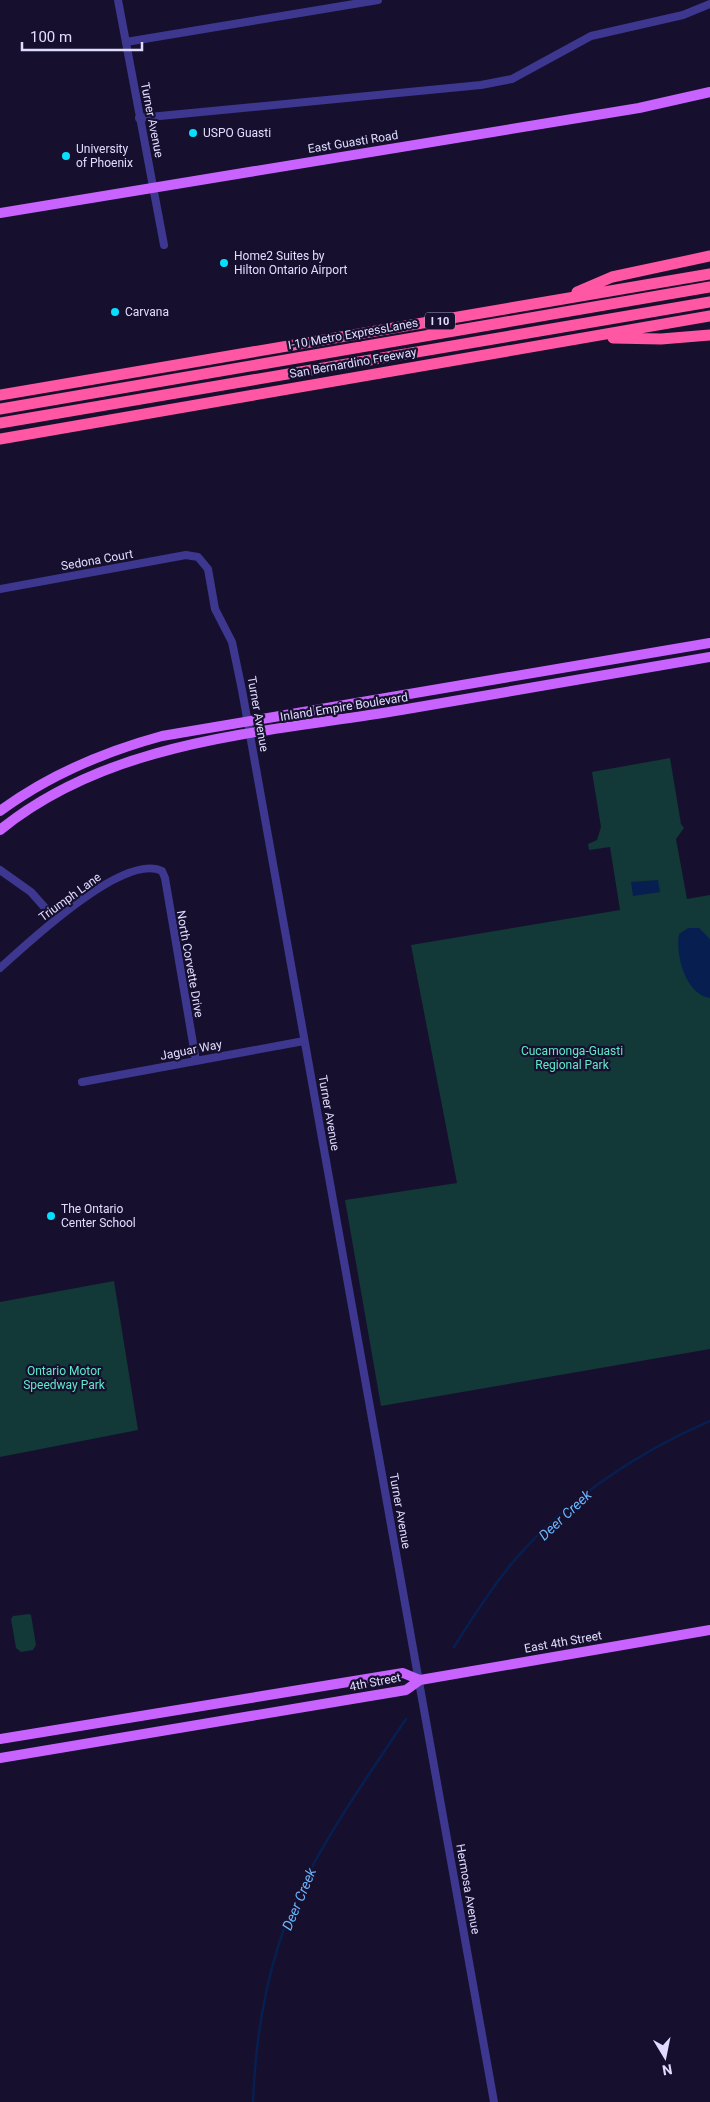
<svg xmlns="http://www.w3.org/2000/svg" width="710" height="2102" font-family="Roboto,sans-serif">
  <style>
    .green { fill: #123838 }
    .water { fill: #071f50 }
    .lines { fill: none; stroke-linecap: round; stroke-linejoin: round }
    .stream { stroke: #071f50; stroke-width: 2.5 }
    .minor { stroke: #3d3790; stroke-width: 8 }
    .major { stroke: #c963ff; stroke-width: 10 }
    .highway { stroke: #ff57a3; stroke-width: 11 }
    .poi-dot { fill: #08dfff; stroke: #16102e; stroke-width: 2 }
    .labels { text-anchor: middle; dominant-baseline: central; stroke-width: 4.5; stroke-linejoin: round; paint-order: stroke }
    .shield { fill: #16102e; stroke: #a49fc0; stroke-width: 1 }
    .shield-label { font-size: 11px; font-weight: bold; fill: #e1dcff }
    .street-label { font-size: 12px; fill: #e1dcff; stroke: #16102e }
    .poi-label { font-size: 12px; fill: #e1dcff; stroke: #16102e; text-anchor: start }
    .park-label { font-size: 12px; fill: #5eeacb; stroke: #16102e }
    .water-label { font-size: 14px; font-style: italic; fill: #6ab6ff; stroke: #16102e }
  </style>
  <rect width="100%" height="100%" fill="#16102e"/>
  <!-- green -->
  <path class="green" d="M 670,758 L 681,824 L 684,828 L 676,839 L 687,899 L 710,895 L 710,1349 L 381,1406 L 345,1200 L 457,1183 L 411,945 L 620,910 L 610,847 L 589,850 L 588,844 L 597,840 L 601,827 L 592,772 Z
    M 114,1281 L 138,1430 L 0,1457 L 0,1302 Z
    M 29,1614 L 31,1615 L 36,1645 L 33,1650 L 21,1652 L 16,1648 L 11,1619 L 13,1616 Z"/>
  <!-- water -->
  <path class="water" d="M 658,880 L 660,892 L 633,896 L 631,882 Z
    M 688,928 L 699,928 L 710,939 L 710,998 C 686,995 675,955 679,934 Z"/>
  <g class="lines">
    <!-- stream -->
    <path class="stream" d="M 454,1647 C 471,1620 488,1593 508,1568 C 561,1503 634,1454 710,1421
      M 253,2102 C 256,2024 271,1945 307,1876 C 336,1821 372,1770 406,1719"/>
    <!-- minor -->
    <path class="minor" d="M 118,0 L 164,245
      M 126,42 L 378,0
      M 139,118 L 481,85 L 512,79 L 591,36 L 683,15 L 710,4
      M 0,589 L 186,555 L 198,557 L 208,569 L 215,609 L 232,642 L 242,690 L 494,2102
      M 0,870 L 31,892 L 55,919
      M 0,968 C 29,942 124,852 162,871 L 165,878 L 196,1061
      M 82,1082 L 304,1041"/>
    <!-- major -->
    <path class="major" d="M 0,213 L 639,108 L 710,92
      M 0,811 C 49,775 103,752 162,736 L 710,643
      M 0,830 C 112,739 264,733 401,710 C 504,693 607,675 710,657
      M 0,1739 L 403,1673 L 420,1680
      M 0,1758 L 406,1690 L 420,1680 L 710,1630"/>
    <!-- highway -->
    <path class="highway" d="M 577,292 L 612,277 L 710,256
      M 613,338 L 661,339 L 710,335
      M 0,395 L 710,274
      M 0,409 L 710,287
      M 0,423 L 710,302
      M 0,439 L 710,316"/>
  </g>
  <!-- markers -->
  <g class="poi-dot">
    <circle cx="193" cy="133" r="5"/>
    <circle cx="66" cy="156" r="5"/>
    <circle cx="224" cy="263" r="5"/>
    <circle cx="115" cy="312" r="5"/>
    <circle cx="51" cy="1216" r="5"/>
  </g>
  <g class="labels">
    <!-- shield labels -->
    <rect class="shield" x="425" y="312.5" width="30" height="17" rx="4"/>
    <g class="shield-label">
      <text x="440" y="321">I 10</text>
    </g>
    <!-- street labels -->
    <g class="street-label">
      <text transform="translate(152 120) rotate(79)">Turner Avenue</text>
      <text transform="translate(353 142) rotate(-9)">East Guasti Road</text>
      <text transform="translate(353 334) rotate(-10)">I-10 Metro ExpressLanes</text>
      <text transform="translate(353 363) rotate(-10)">San Bernardino Freeway</text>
      <text transform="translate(97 560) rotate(-10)">Sedona Court</text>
      <text transform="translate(344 707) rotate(-9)">Inland Empire Boulevard</text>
      <text transform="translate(258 714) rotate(80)">Turner Avenue</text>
      <text transform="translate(70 897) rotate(-36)">Triumph Lane</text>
      <text transform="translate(190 964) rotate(80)">North Corvette Drive</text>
      <text transform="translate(191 1050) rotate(-11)">Jaguar Way</text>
      <text transform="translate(329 1113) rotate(80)">Turner Avenue</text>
      <text transform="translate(400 1511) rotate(80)">Turner Avenue</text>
      <text transform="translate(563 1642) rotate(-10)">East 4th Street</text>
      <text transform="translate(375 1682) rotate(-11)">4th Street</text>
      <text transform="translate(468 1889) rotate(80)">Hermosa Avenue</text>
    </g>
    <!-- poi labels -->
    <g class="poi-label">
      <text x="203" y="133">USPO Guasti</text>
      <text x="76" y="149">University<tspan x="76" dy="14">of Phoenix</tspan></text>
      <text x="234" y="256">Home2 Suites by<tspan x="234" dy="14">Hilton Ontario Airport</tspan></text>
      <text x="125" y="312">Carvana</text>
      <text x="61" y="1209">The Ontario<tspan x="61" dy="14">Center School</tspan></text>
    </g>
    <!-- park labels -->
    <g class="park-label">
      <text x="572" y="1051">Cucamonga-Guasti<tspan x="572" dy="14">Regional Park</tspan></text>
      <text x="64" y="1371">Ontario Motor<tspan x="64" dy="14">Speedway Park</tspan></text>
    </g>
    <!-- water labels -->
    <g class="water-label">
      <text transform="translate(565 1515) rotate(-43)">Deer Creek</text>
      <text transform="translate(299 1899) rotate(-67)">Deer Creek</text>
    </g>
  </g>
  <!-- north arrow -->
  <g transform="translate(665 2057) rotate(170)" stroke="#16102e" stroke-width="4" paint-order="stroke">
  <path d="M0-4L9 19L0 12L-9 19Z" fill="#e1dcff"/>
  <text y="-8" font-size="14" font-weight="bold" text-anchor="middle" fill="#e1dcff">N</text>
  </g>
  <!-- scale -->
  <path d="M22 42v8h120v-8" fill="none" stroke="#e1dcff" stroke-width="2.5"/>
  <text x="30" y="42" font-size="15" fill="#e1dcff" stroke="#16102e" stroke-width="4" paint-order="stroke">100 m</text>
</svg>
